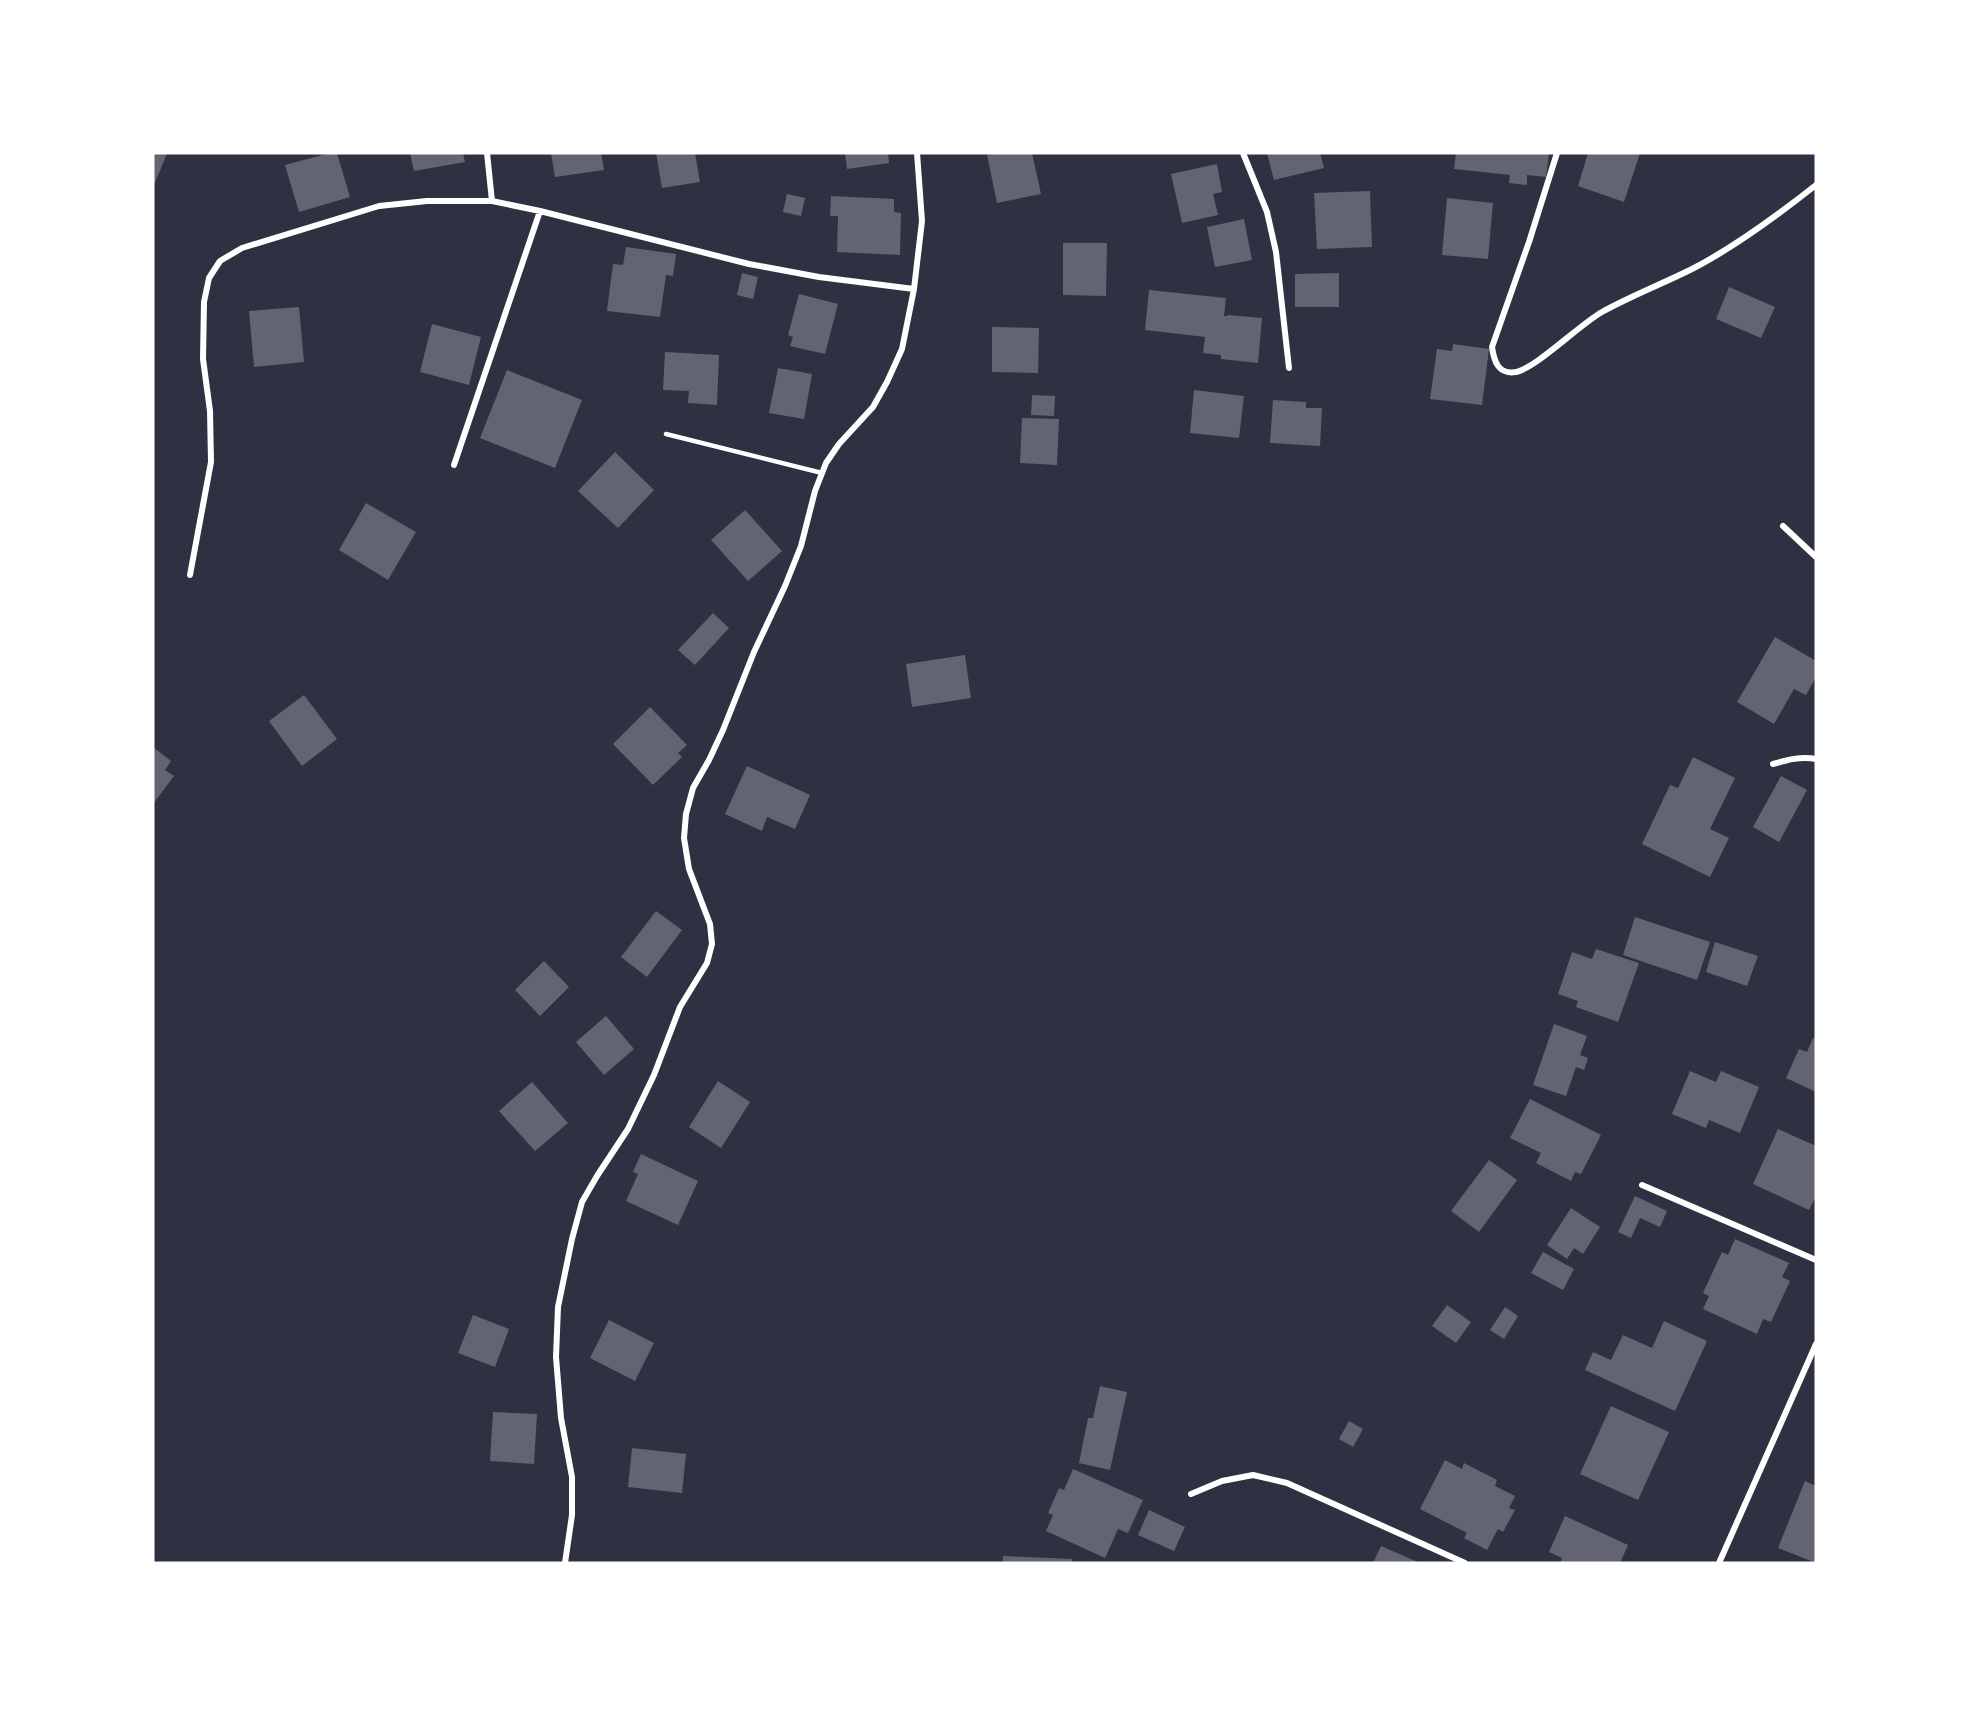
<svg xmlns="http://www.w3.org/2000/svg" width="1969" height="1716" font-family="Barlow,sans-serif">
  <style>
    .building { fill: #626471 }
    .lines { fill: none; stroke-linecap: round; stroke-linejoin: round }
    .service { stroke: #fff; stroke-width: 4.5 }
    .minor { stroke: #fff; stroke-width: 6 }
  </style>
  <rect width="100%" height="100%" fill="#2d3142"/>
  <!-- building -->
  <path class="building" d="M 153,153 L 167,154 L 153,187 Z
    M 330,153 L 337,153 L 350,197 L 299,212 L 285,165 Z
    M 410,153 L 463,153 L 465,162 L 414,171 Z
    M 551,153 L 601,153 L 604,170 L 555,177 Z
    M 656,153 L 695,153 L 700,182 L 662,188 Z
    M 845,153 L 888,153 L 889,163 L 847,169 Z
    M 995,153 L 1032,153 L 1041,194 L 997,203 L 987,155 Z
    M 1267,153 L 1320,153 L 1324,168 L 1274,180 Z
    M 1456,153 L 1549,153 L 1546,177 L 1527,175 L 1527,185 L 1509,183 L 1510,175 L 1454,169 Z
    M 1588,153 L 1640,153 L 1624,202 L 1578,186 Z
    M 1217,164 L 1222,192 L 1213,194 L 1218,215 L 1182,223 L 1171,174 Z
    M 1370,191 L 1372,247 L 1317,249 L 1314,193 Z
    M 787,194 L 805,198 L 801,216 L 783,212 Z
    M 831,196 L 894,199 L 894,212 L 901,213 L 900,255 L 837,252 L 838,216 L 830,216 Z
    M 1447,198 L 1493,203 L 1488,259 L 1442,255 Z
    M 1244,219 L 1252,260 L 1215,267 L 1207,227 Z
    M 1063,243 L 1107,243 L 1106,296 L 1063,295 Z
    M 626,247 L 676,254 L 673,276 L 666,275 L 660,317 L 607,311 L 613,264 L 623,265 Z
    M 742,273 L 758,277 L 753,299 L 737,295 Z
    M 1339,273 L 1339,307 L 1295,307 L 1295,274 Z
    M 1729,287 L 1775,307 L 1761,338 L 1716,319 Z
    M 1149,290 L 1226,298 L 1224,316 L 1227,316 L 1227,315 L 1262,318 L 1258,363 L 1221,359 L 1221,355 L 1203,353 L 1205,337 L 1145,330 Z
    M 799,294 L 838,304 L 825,354 L 790,346 L 793,337 L 788,335 Z
    M 299,307 L 304,362 L 254,367 L 249,311 Z
    M 432,324 L 481,337 L 469,385 L 420,372 Z
    M 992,327 L 1039,328 L 1038,373 L 992,372 Z
    M 1453,344 L 1489,349 L 1482,405 L 1430,399 L 1437,349 L 1452,351 Z
    M 665,352 L 719,355 L 717,405 L 688,403 L 689,391 L 663,390 Z
    M 778,368 L 812,374 L 804,419 L 769,413 Z
    M 507,370 L 582,400 L 555,468 L 480,438 Z
    M 1194,390 L 1244,396 L 1239,438 L 1190,433 Z
    M 1032,395 L 1055,396 L 1054,416 L 1031,415 Z
    M 1273,400 L 1306,402 L 1306,408 L 1322,408 L 1320,446 L 1270,443 Z
    M 1022,418 L 1059,419 L 1057,465 L 1020,463 Z
    M 615,452 L 654,490 L 618,528 L 578,491 Z
    M 366,503 L 416,532 L 388,580 L 339,550 Z
    M 745,510 L 782,551 L 748,581 L 711,540 Z
    M 713,613 L 729,628 L 695,665 L 678,650 Z
    M 1775,637 L 1816,661 L 1816,677 L 1806,695 L 1794,689 L 1774,724 L 1737,702 Z
    M 965,655 L 971,698 L 912,707 L 906,664 Z
    M 304,695 L 337,739 L 302,766 L 269,721 Z
    M 650,707 L 687,745 L 678,753 L 682,757 L 653,785 L 613,744 Z
    M 153,747 L 171,761 L 165,770 L 174,776 L 153,804 Z
    M 1693,757 L 1735,778 L 1710,829 L 1729,838 L 1710,877 L 1642,844 L 1670,785 L 1678,788 Z
    M 747,766 L 810,795 L 795,829 L 767,817 L 762,831 L 725,814 Z
    M 1781,776 L 1807,790 L 1779,842 L 1753,827 Z
    M 656,911 L 682,930 L 647,977 L 621,957 Z
    M 1635,917 L 1710,942 L 1697,980 L 1623,955 Z
    M 1715,942 L 1758,956 L 1747,986 L 1706,972 Z
    M 1596,949 L 1639,963 L 1618,1022 L 1576,1007 L 1578,1001 L 1558,994 L 1572,952 L 1592,959 Z
    M 544,961 L 569,987 L 540,1016 L 515,990 Z
    M 606,1016 L 634,1049 L 604,1075 L 576,1042 Z
    M 1554,1024 L 1587,1036 L 1580,1055 L 1588,1058 L 1584,1070 L 1576,1067 L 1566,1096 L 1533,1085 Z
    M 1813,1038 L 1816,1039 L 1816,1092 L 1786,1078 L 1799,1049 L 1807,1052 Z
    M 1690,1071 L 1716,1082 L 1721,1071 L 1759,1087 L 1740,1133 L 1709,1120 L 1706,1128 L 1672,1114 Z
    M 718,1081 L 750,1102 L 721,1148 L 689,1127 Z
    M 532,1082 L 568,1123 L 535,1151 L 499,1111 Z
    M 1530,1099 L 1601,1135 L 1581,1174 L 1575,1172 L 1571,1181 L 1536,1163 L 1541,1153 L 1510,1138 Z
    M 1778,1129 L 1816,1146 L 1816,1196 L 1809,1210 L 1753,1184 Z
    M 641,1154 L 698,1181 L 678,1225 L 626,1201 L 638,1174 L 633,1172 Z
    M 1489,1160 L 1517,1180 L 1479,1232 L 1451,1211 Z
    M 1635,1196 L 1667,1211 L 1660,1227 L 1640,1218 L 1631,1238 L 1618,1232 Z
    M 1571,1208 L 1600,1227 L 1583,1254 L 1574,1248 L 1567,1259 L 1547,1245 Z
    M 1735,1239 L 1789,1263 L 1782,1277 L 1790,1281 L 1771,1322 L 1763,1319 L 1757,1334 L 1703,1309 L 1709,1296 L 1703,1293 L 1722,1252 L 1728,1255 Z
    M 1543,1252 L 1574,1269 L 1563,1290 L 1531,1273 Z
    M 1447,1305 L 1471,1322 L 1456,1343 L 1432,1326 Z
    M 1505,1307 L 1518,1316 L 1504,1339 L 1490,1330 Z
    M 473,1315 L 509,1329 L 495,1367 L 458,1353 Z
    M 609,1320 L 654,1343 L 635,1381 L 590,1358 Z
    M 1664,1321 L 1707,1341 L 1675,1411 L 1585,1370 L 1593,1352 L 1611,1360 L 1623,1335 L 1652,1348 Z
    M 1100,1386 L 1127,1392 L 1110,1470 L 1079,1463 L 1088,1418 L 1093,1418 Z
    M 1611,1406 L 1669,1432 L 1638,1500 L 1580,1474 Z
    M 493,1412 L 537,1414 L 534,1464 L 490,1461 Z
    M 1349,1421 L 1363,1429 L 1353,1447 L 1339,1439 Z
    M 632,1448 L 686,1454 L 682,1493 L 628,1487 Z
    M 1445,1460 L 1462,1469 L 1464,1463 L 1497,1480 L 1495,1486 L 1515,1496 L 1509,1508 L 1515,1510 L 1503,1532 L 1498,1529 L 1487,1550 L 1464,1538 L 1467,1533 L 1420,1509 Z
    M 1073,1469 L 1143,1500 L 1128,1533 L 1118,1529 L 1105,1558 L 1046,1531 L 1053,1515 L 1048,1513 L 1059,1488 L 1064,1490 Z
    M 1805,1481 L 1816,1486 L 1816,1563 L 1778,1548 Z
    M 1149,1510 L 1185,1527 L 1174,1551 L 1138,1535 Z
    M 1565,1516 L 1628,1545 L 1620,1563 L 1560,1563 L 1562,1558 L 1549,1552 Z
    M 1381,1546 L 1420,1563 L 1373,1563 Z
    M 1003,1556 L 1072,1559 L 1072,1563 L 1003,1563 Z"/>
  <g class="lines">
    <!-- service -->
    <path class="service" d="M 666,434 L 822,473"/>
    <!-- minor -->
    <path class="minor" d="M 487,153 L 492,201
      M 1243,153 L 1267,212 L 1276,252 L 1289,368
      M 1557,153 L 1529,242 L 1492,347 C 1494,361 1498,375 1516,372 C 1536,368 1579,325 1602,312 C 1631,296 1662,284 1692,269 C 1735,247 1778,215 1816,185
      M 454,465 L 540,211
      M 1783,526 L 1816,557
      M 190,575 L 211,462 L 210,411 L 203,359 L 204,302 L 209,278 L 220,261 L 242,248 L 379,206 L 427,201 L 492,201 L 540,211 L 749,264 L 819,277 L 914,289
      M 1773,764 C 1787,760 1801,756 1816,759
      M 1642,1185 L 1816,1260
      M 1191,1494 L 1222,1481 L 1253,1475 L 1287,1483 L 1465,1563
      M 565,1563 L 572,1515 L 572,1477 L 561,1418 L 556,1357 L 558,1307 L 572,1239 L 582,1202 L 597,1176 L 628,1129 L 654,1075 L 680,1007 L 707,963 L 712,944 L 710,924 L 689,869 L 684,838 L 686,814 L 693,788 L 709,760 L 723,730 L 754,652 L 785,586 L 801,546 L 815,491 L 826,463 L 839,444 L 873,407 L 887,382 L 902,349 L 914,289 L 922,221 L 917,153
      M 1719,1563 L 1816,1344"/>
  </g>
  <!-- border -->
  <rect width="1969" height="1716" fill="none" stroke="#ffffff" stroke-width="309"/>
</svg>
